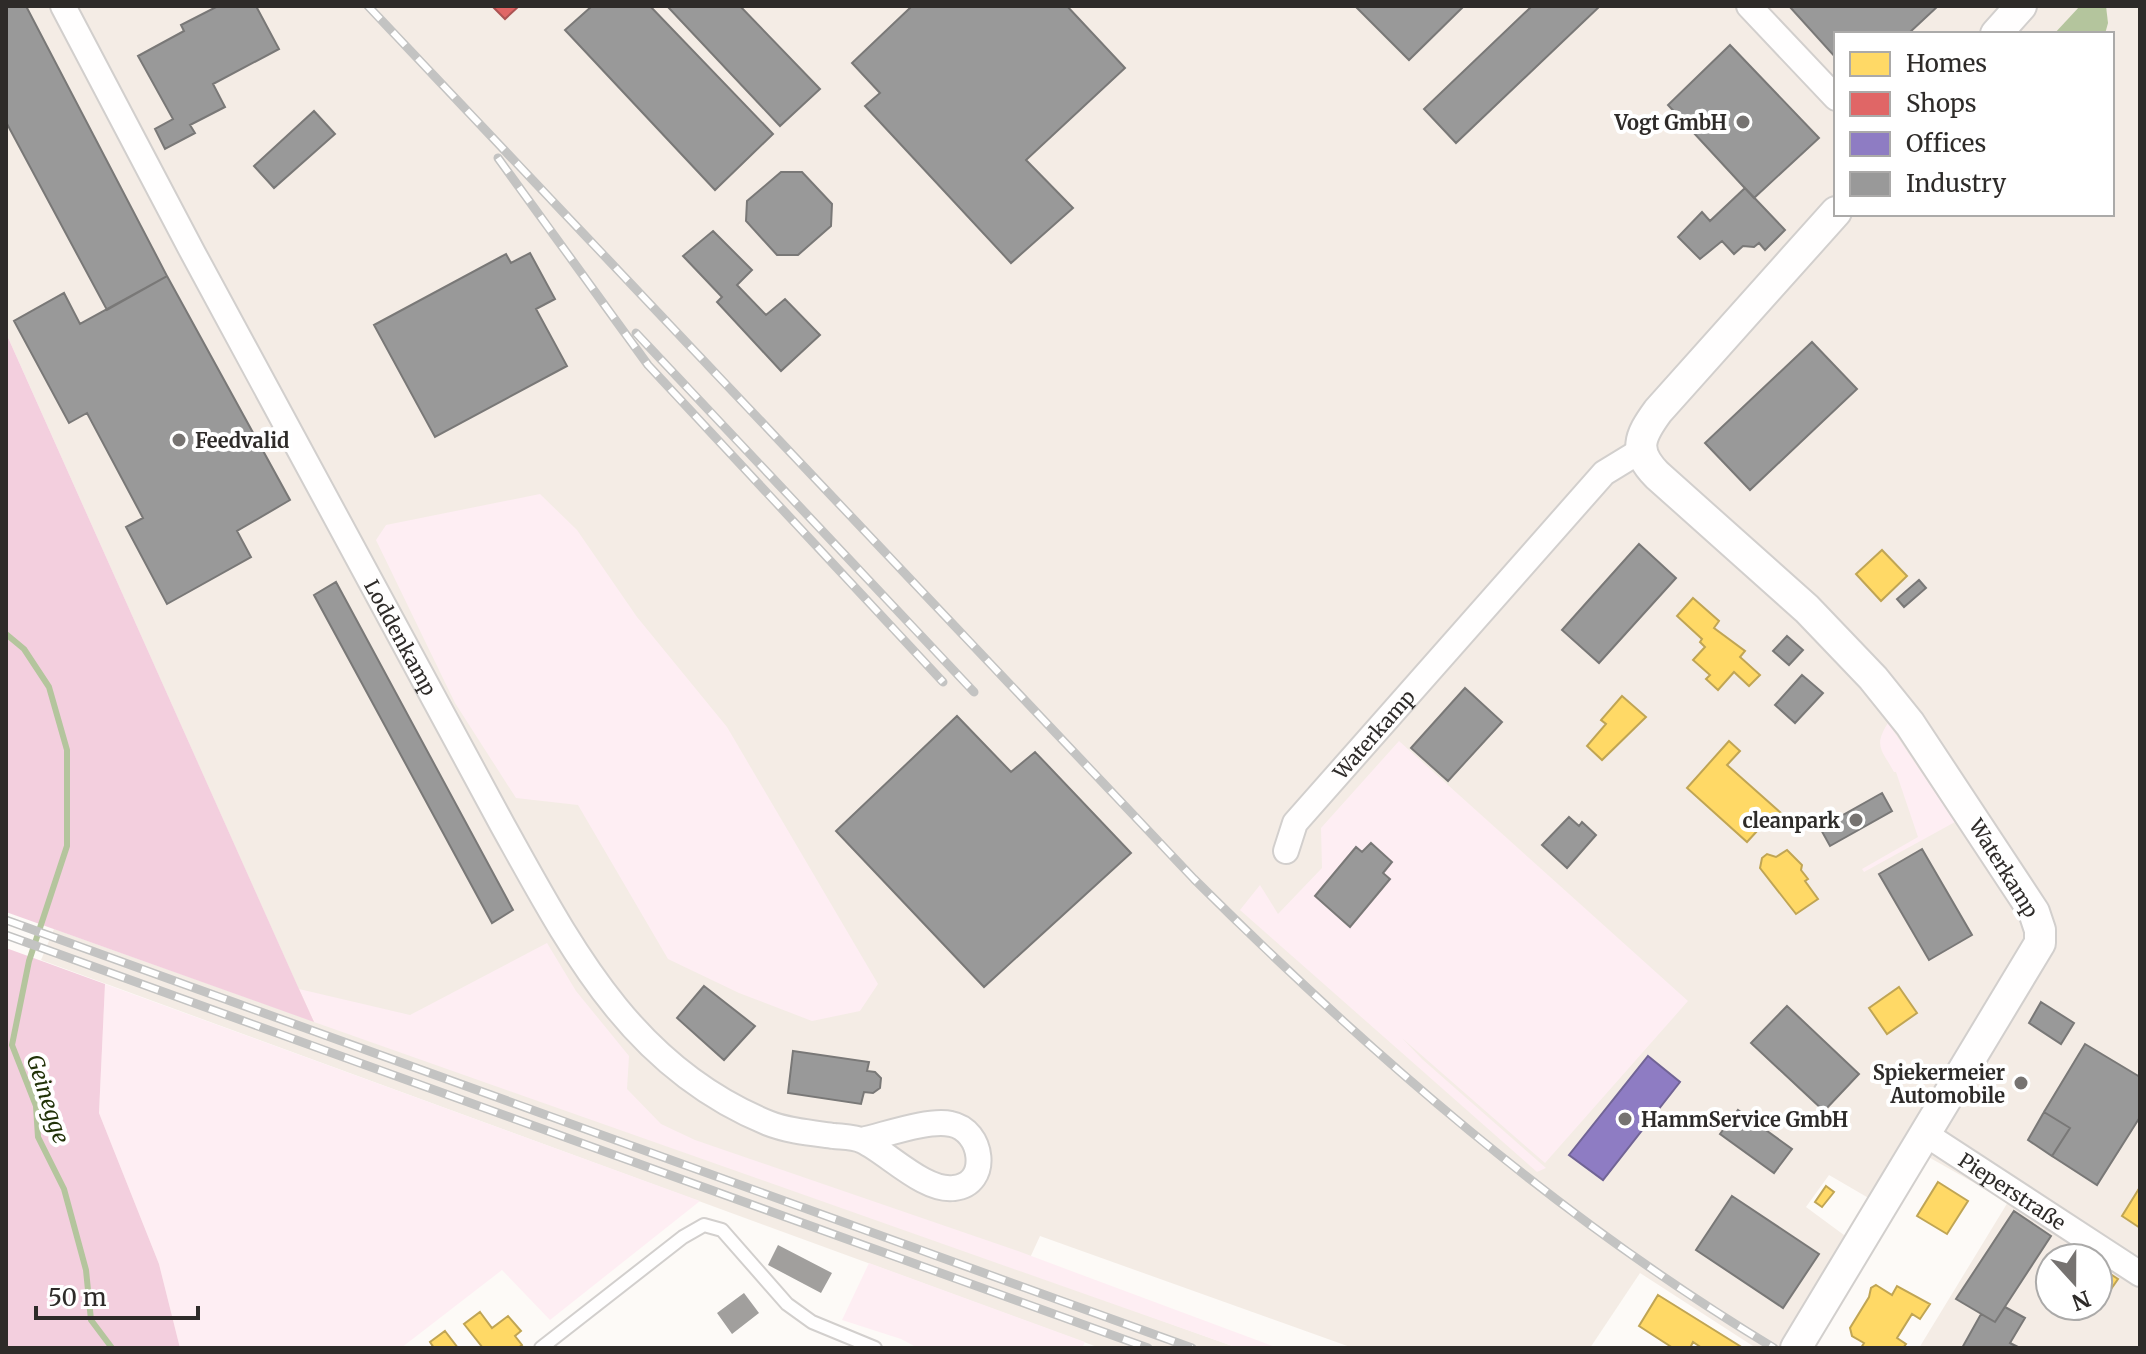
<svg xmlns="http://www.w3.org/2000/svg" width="2146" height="1354" font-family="Merriweather,serif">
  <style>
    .built { fill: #f4ece5; fill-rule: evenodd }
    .green { fill: #feeef3 }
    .forest { fill: #f3cfde }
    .water { fill: #b4c59d }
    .homes { fill: #ffd966; stroke: #c0a554; stroke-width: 2 }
    .shops { fill: #e06666; stroke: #ab5454; stroke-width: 2 }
    .offices { fill: #8e7cc3; stroke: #716495; stroke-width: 2 }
    .industry { fill: #999; stroke: #797877; stroke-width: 2 }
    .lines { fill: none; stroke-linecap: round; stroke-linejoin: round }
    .stream { stroke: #b4c59d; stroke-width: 6 }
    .building { fill: #a19f9d }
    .service-casing { stroke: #d2cfcd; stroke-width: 16 }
    .minor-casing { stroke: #d2cfcd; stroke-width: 28 }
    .tertiary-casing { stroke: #d2cfcd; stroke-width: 34 }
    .service { stroke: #fffefe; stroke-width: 12 }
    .minor { stroke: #fffefe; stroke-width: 24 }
    .tertiary { stroke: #fffefe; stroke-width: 30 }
    .rail-casing { stroke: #c3c3c2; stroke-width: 9 }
    .rail { stroke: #fff; stroke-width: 6; stroke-dasharray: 18; stroke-linecap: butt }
    .poi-dot { fill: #767371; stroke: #fff; stroke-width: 3 }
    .labels { text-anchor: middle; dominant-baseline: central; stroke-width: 8; stroke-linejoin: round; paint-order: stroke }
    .poi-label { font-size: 20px; font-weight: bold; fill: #2e2b29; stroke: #fff; text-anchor: end }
    .street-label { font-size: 20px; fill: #2e2b29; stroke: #fff }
    .water-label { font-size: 22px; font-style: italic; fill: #203107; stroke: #fff }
  </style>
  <rect width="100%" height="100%" fill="#fdfaf7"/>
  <!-- built -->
  <path class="built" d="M 6,6 L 2140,6 L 2140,1348 L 1919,1348 L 2008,1202 L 1909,1146 L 1872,1200 L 1829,1175 L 1806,1207 L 1848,1238 L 1783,1348 L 1756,1348 L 1640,1273 L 1590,1348 L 1353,1348 L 1040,1236 L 1024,1271 L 1238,1348 L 1100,1348 L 41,960 L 54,929 L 313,1021 L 6,333 ZM 1836,34 L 2112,34 L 2112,214 L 1836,214 ZM 2050,1258 L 2098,1258 L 2098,1306 L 2050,1306 Z"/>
  <!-- green -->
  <path class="green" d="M 540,494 L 577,530 L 637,617 L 727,727 L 878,984 L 860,1011 L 812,1021 L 739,993 L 668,959 L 578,805 L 516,798 L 455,703 L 376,540 L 386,525 Z
    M 1888,723 L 1955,822 L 1864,872 L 1862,869 L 1918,837 L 1896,772 L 1894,772 C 1882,750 1873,746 1888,723 Z
    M 1399,741 L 1688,1001 L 1545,1163 L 1402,1038 L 1422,1059 L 1546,1168 L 1537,1172 L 1240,910 L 1260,885 L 1278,914 L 1322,868 L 1321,828 Z
    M 547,943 L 576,991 L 629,1056 L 627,1089 L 661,1124 L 695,1140 L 1015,1250 L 1278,1348 L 1238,1348 L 314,1022 L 299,989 L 410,1015 Z
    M 105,984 L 700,1201 L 550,1320 L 502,1270 L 401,1348 L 180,1348 L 159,1264 L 99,1113 Z
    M 869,1263 L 1085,1342 L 1082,1348 L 918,1348 L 901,1339 L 842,1320 Z"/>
  <!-- forest -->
  <path class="forest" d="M 6,333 L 299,989 L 314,1022 L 6,912 Z
    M 6,948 L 105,984 L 99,1113 L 159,1264 L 180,1348 L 6,1348 Z"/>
  <!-- water -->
  <path class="water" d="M 2080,6 L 2106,6 L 2108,23 L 2105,34 L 2054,34 Z"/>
  <!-- homes -->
  <path class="homes" d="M 1882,550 L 1907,576 L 1881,601 L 1856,574 Z
    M 1693,598 L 1719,621 L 1714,628 L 1745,651 L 1740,657 L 1760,675 L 1749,686 L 1734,672 L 1718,690 L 1706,679 L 1710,675 L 1693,660 L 1705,647 L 1700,642 L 1702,639 L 1677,616 Z
    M 1622,696 L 1646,717 L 1602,760 L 1587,746 L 1606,724 L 1601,720 Z
    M 1729,741 L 1740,751 L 1727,765 L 1781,813 L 1772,823 L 1768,819 L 1747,842 L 1687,788 Z
    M 1787,850 L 1802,865 L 1801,870 L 1808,879 L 1805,881 L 1818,899 L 1796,914 L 1760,868 L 1762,858 L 1767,854 L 1776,857 Z
    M 1899,987 L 1917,1013 L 1887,1034 L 1869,1008 Z
    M 1938,1182 L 1968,1201 L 1947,1234 L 1917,1216 Z
    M 1826,1186 L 1834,1192 L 1822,1207 L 1815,1202 Z
    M 2140,1187 L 2140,1228 L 2122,1216 Z
    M 2098,1266 L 2118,1279 L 2100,1305 L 2098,1304 Z
    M 1876,1285 L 1892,1295 L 1897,1286 L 1930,1304 L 1920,1319 L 1912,1314 L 1897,1338 L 1906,1344 L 1903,1348 L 1861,1348 L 1864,1343 L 1852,1336 L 1850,1328 L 1869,1297 L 1871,1288 Z
    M 1658,1295 L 1743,1348 L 1702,1348 L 1693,1342 L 1690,1348 L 1673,1348 L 1639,1326 Z
    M 480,1312 L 492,1328 L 508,1316 L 521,1331 L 515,1336 L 522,1345 L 518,1348 L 483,1348 L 464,1324 Z
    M 445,1331 L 458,1348 L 434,1348 L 430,1342 Z"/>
  <!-- shops -->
  <path class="shops" d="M 492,6 L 519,6 L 505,19 Z"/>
  <!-- offices -->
  <path class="offices" d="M 1648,1056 L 1680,1082 L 1603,1180 L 1569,1155 Z"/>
  <!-- industry -->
  <path class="industry" d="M 6,6 L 26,6 L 167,276 L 107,310 L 6,122 Z
    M 218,6 L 256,6 L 279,49 L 213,84 L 225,107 L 190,125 L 195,133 L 165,149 L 155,129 L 173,119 L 138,56 L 184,31 L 181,25 Z
    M 592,6 L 650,6 L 773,134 L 715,190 L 565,30 Z
    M 667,6 L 740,6 L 820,89 L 780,126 Z
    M 912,6 L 1067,6 L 1125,68 L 1026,160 L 1073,208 L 1011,263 L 865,106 L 880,93 L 852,63 Z
    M 1355,6 L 1464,6 L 1409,60 Z
    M 1532,6 L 1600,6 L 1456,143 L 1424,109 Z
    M 1789,6 L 1938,6 L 1908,34 L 1836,34 L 1836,58 Z
    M 1730,45 L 1819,138 L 1754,198 L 1668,105 Z
    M 314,111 L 335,134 L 274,188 L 254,166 Z
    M 781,172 L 802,172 L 832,204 L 831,226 L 798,255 L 777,255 L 746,221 L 747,201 Z
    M 1745,188 L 1785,230 L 1765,250 L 1759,243 L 1754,247 L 1743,246 L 1734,254 L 1722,241 L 1700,259 L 1678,237 L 1702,212 L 1710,221 Z
    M 713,231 L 752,270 L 737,285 L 766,315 L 785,299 L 820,335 L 781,371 L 717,302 L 722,297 L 683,256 Z
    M 530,253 L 555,299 L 536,309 L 567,366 L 435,437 L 374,325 L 506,254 L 511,263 Z
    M 167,276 L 290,500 L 237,531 L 251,557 L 167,604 L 126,527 L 143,518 L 87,413 L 69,423 L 14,321 L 64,293 L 80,324 Z
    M 1812,342 L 1857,389 L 1750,490 L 1705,443 Z
    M 1639,544 L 1676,578 L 1599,663 L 1562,630 Z
    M 1919,580 L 1926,588 L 1904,607 L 1897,599 Z
    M 336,582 L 513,910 L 492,923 L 314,595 Z
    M 1787,636 L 1803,650 L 1789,665 L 1773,651 Z
    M 1802,675 L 1823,693 L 1795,723 L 1775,705 Z
    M 1465,688 L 1502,722 L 1448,781 L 1411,748 Z
    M 957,716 L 1011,772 L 1035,752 L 1131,853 L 984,987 L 836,831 Z
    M 1882,793 L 1892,811 L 1830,846 L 1820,828 Z
    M 1569,817 L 1579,826 L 1582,822 L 1596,835 L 1567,868 L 1542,845 Z
    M 1371,843 L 1392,862 L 1383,873 L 1390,879 L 1350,927 L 1315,896 L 1356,847 L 1362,852 Z
    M 1922,849 L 1972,935 L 1929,960 L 1879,874 Z
    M 704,986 L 755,1026 L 724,1060 L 677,1018 Z
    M 2041,1002 L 2074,1023 L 2061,1044 L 2029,1023 Z
    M 1787,1006 L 1859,1074 L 1824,1111 L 1751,1043 Z
    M 2085,1044 L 2140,1077 L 2140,1117 L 2097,1185 L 2052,1156 L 2070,1128 L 2044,1112 Z
    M 793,1051 L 869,1062 L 867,1071 L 875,1072 L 881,1078 L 880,1088 L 873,1093 L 864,1092 L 861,1104 L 788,1093 Z
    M 1738,1110 L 1792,1149 L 1774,1173 L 1720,1134 Z
    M 2044,1112 L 2070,1128 L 2052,1156 L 2028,1140 Z
    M 1732,1196 L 1819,1254 L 1783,1308 L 1696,1250 Z
    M 2014,1211 L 2051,1236 L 1995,1322 L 1956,1299 Z
    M 2005,1307 L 2025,1318 L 2010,1343 L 2020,1348 L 1962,1348 L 1981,1314 L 1995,1322 Z"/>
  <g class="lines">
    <!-- stream -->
    <path class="stream" d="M 6,634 L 24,649 L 49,687 L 67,750 L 67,846 L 29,961 L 12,1045 L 36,1106 L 38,1137 L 64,1189 L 86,1270 L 91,1320 L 112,1348"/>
  </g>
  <!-- building -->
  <path class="building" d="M 778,1245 L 832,1273 L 821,1293 L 768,1265 Z
    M 744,1293 L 759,1313 L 732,1334 L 717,1313 Z"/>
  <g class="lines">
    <!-- service casing -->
    <g class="service-casing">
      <path id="service" d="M 541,1348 L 683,1237 L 704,1225 L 722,1230 L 787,1304 L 812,1322 L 875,1348"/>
    </g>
    <!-- minor casing -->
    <g class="minor-casing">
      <g id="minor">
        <path id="s1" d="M 63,6 L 193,253 L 503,826 C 571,948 631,1067 768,1123 C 788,1131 812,1133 834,1136 C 843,1137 855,1137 863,1141 C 888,1153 925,1192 954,1188 C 991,1184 983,1130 951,1124 C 928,1119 885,1135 862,1140"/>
        <path d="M 1749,6 L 1836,98"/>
        <path id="s2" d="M 1286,851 L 1295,823 L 1604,473 L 1640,451"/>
        <path id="s3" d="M 1927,1135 L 2140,1274"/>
      </g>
    </g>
    <!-- tertiary casing -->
    <g class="tertiary-casing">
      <path id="tertiary" d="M 1996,34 L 2021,6
        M 1796,1348 L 2040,943 L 2040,930 L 2034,912 L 1910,724 L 1873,678 L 1807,609 L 1657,475 C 1633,451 1639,437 1658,411 L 1836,212"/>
    </g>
    <!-- service -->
    <use href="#service" class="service"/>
    <!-- minor -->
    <use href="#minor" class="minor"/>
    <!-- tertiary -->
    <use href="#tertiary" class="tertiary"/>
    <!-- rail casing -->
    <g class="rail-casing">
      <path id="rail" d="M 368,6 L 1194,879 C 1371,1055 1560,1219 1774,1348
        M 498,158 L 648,365 L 943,682
        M 636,333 L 974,692
        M 6,920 L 1192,1348
        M 6,935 L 1148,1348"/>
    </g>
    <!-- rail -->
    <use href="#rail" class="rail"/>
  </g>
  <!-- markers -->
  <g class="poi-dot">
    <circle cx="1743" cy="122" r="8"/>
    <circle cx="179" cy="440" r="8"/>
    <circle cx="1856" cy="820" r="8"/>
    <circle cx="2021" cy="1083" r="8"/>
    <circle cx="1625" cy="1119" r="8"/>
  </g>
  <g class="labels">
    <!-- poi labels -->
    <g class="poi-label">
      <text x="1727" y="122">Vogt GmbH</text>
      <text x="195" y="440" text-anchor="start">Feedvalid</text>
      <text x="1840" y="820">cleanpark</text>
      <text x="2005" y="1072">Spiekermeier<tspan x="2005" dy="23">Automobile</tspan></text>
      <text x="1641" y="1119" text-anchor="start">HammService GmbH</text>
    </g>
    <!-- street labels -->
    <g class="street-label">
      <text stroke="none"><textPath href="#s1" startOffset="716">Loddenkamp</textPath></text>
      <text stroke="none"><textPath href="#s2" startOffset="148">Waterkamp</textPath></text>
      <text transform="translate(2004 868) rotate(58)">Waterkamp</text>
      <text stroke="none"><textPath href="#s3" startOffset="102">Pieperstraße</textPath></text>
    </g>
    <!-- water labels -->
    <g class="water-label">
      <text transform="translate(48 1099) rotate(72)">Geinegge</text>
    </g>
  </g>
  <!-- border -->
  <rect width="2146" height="1354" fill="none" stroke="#2e2b29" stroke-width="16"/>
  <!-- legend -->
  <rect x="1834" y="32" width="280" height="184" fill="#ffffff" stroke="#abaaa9" stroke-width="2"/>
  <rect x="1850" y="52" width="40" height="24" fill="#ffd966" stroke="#abaaa9" stroke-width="2"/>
  <text x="1906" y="72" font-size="24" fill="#2e2b29">Homes</text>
  <rect x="1850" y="92" width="40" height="24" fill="#e06666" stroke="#abaaa9" stroke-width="2"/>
  <text x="1906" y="112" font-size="24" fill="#2e2b29">Shops</text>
  <rect x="1850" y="132" width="40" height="24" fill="#8e7cc3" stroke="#abaaa9" stroke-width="2"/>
  <text x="1906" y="152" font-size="24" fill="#2e2b29">Offices</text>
  <rect x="1850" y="172" width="40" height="24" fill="#999999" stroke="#abaaa9" stroke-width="2"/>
  <text x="1906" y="192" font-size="24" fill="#2e2b29">Industry</text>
  <!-- north arrow -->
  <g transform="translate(2074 1282) rotate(159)"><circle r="38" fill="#ffffff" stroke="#abaaa9" stroke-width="2"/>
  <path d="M0-6L14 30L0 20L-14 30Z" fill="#767371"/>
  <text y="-12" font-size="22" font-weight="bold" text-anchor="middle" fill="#2e2b29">N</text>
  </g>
  <!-- scale -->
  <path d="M36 1306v12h162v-12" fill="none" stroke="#2e2b29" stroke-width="4"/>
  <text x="48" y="1306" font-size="24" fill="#2e2b29" stroke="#ffffff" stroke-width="6" paint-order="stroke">50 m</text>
</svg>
